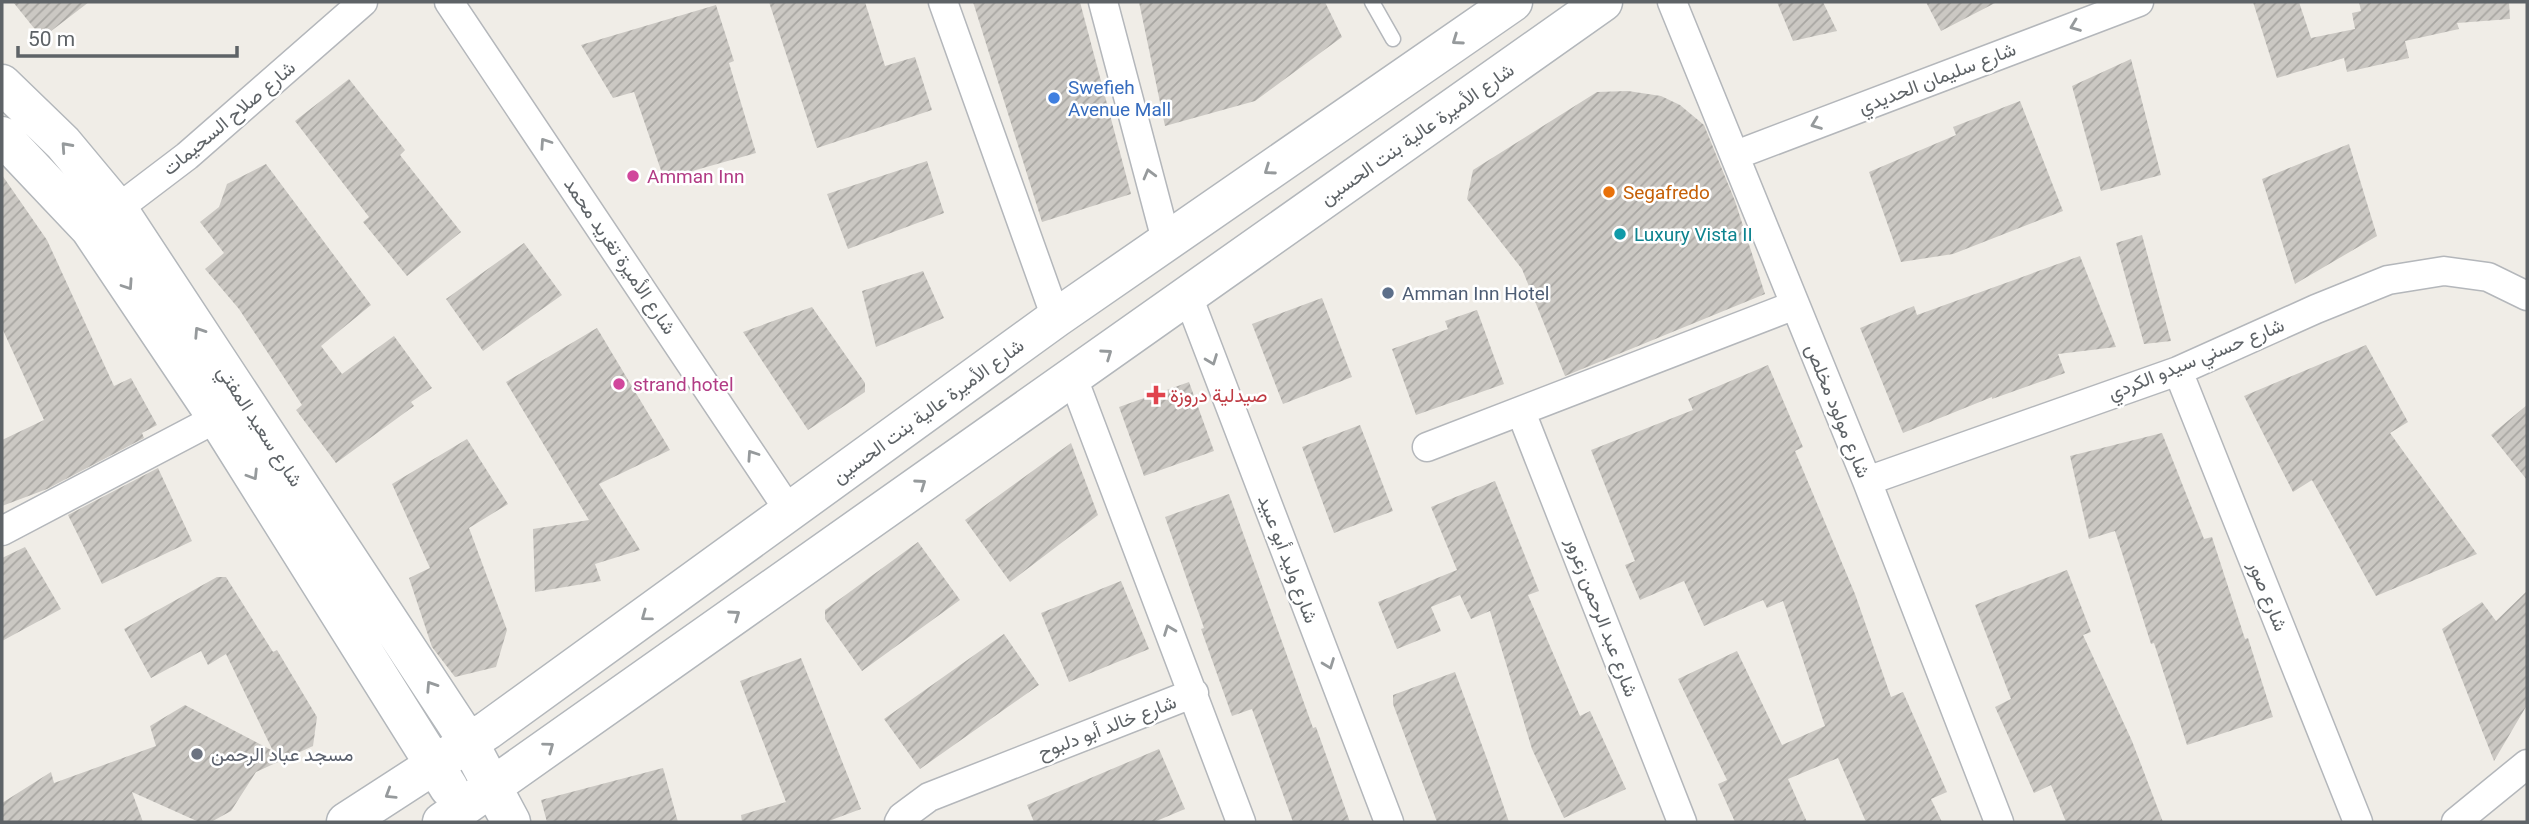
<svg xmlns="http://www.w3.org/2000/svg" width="2529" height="824" font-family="Roboto,Vazirmatn,sans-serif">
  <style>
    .building { fill: url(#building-hatch) }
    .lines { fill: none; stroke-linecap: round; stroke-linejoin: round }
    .lane-casing { stroke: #b4b7bb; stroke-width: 17 }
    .street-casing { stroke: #b4b7bb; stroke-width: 31 }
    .secondary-casing { stroke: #b3b7bb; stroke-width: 41 }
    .lane { stroke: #fff; stroke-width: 14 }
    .street { stroke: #fff; stroke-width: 28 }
    .secondary { stroke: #fff; stroke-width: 38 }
    .oneway { stroke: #969a9c }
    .shop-dot { fill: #3f7fe0; stroke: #fff; stroke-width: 2.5 }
    .hotel-dot { fill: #d1479c; stroke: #fff; stroke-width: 2.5 }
    .food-dot { fill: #e8710a; stroke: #fff; stroke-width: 2.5 }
    .culture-dot { fill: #0f9aa8; stroke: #fff; stroke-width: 2.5 }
    .service-dot { fill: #5c6f8a; stroke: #fff; stroke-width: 2.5 }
    .health-dot { fill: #e0444e; stroke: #fff; stroke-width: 2.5 }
    .worship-dot { fill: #6b7280; stroke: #fff; stroke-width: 2.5 }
    .labels { text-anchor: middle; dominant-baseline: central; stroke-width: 5; stroke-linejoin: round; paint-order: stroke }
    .street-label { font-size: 19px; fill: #5e6367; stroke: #fff }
    .shop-label { font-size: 19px; fill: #366cbe; stroke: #fff; text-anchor: start }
    .hotel-label { font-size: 19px; fill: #b23c85; stroke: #fff; text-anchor: start }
    .food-label { font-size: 19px; fill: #c56008; stroke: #fff; text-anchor: start }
    .culture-label { font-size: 19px; fill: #0d838f; stroke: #fff; text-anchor: start }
    .service-label { font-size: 19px; fill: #4e5e75; stroke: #fff; text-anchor: start }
    .health-label { font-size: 19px; fill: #be3a42; stroke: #fff; text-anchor: start }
    .worship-label { font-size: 19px; fill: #5b616d; stroke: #fff; text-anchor: start }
  </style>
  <defs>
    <pattern id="building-hatch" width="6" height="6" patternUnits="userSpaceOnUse" patternTransform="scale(1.75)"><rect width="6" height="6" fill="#cbc8c3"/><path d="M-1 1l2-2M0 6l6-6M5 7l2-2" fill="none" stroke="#a8a6a2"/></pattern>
  </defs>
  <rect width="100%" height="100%" fill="#f0ede7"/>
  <!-- building -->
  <path class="building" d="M 13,2 L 89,2 L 42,38 Z
    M 769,2 L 865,2 L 885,66 L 915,57 L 932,110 L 817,148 Z
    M 973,2 L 1080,2 L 1131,194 L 1042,222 Z
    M 1139,2 L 1325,2 L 1342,37 L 1255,101 L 1165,126 Z
    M 1777,2 L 1823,2 L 1837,31 L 1793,41 Z
    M 1926,2 L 1997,2 L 1941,31 Z
    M 2253,2 L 2299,2 L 2311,38 L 2355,29 L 2352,13 L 2361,11 L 2359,2 L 2509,2 L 2510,19 L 2457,23 L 2459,29 L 2405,41 L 2409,58 L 2347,72 L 2344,58 L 2277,78 Z
    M 716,5 L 734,61 L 729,63 L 756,153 L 664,179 L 634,92 L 613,98 L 581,45 Z
    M 2131,59 L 2161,175 L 2101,191 L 2072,86 Z
    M 349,79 L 405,150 L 400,155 L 461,232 L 407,276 L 363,222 L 369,217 L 295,121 Z
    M 1628,91 L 1661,96 L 1680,105 L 1704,125 L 1735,201 L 1765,294 L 1565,376 L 1522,269 L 1467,199 L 1473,170 L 1597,92 Z
    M 2020,101 L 2063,211 L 1953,254 L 1901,262 L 1869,172 L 1956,135 L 1953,127 Z
    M 2349,144 L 2377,236 L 2295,284 L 2262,179 Z
    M 927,161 L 944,213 L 848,249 L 827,194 Z
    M 266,164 L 371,305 L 321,346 L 342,374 L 394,336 L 432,388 L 411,402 L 414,406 L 336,463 L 296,410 L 302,405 L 239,309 L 205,269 L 224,253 L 200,222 L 219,207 L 227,184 Z
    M 2,175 L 47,240 L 114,386 L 131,378 L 157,425 L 142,433 L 144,438 L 47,489 L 2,506 L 2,440 L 44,420 L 2,328 Z
    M 2142,235 L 2171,341 L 2144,344 L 2116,243 Z
    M 524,243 L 562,295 L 483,351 L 446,299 Z
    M 2080,256 L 2116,347 L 2058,354 L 2065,373 L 1992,399 L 1992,397 L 1903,433 L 1860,328 L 1914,306 L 1917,315 Z
    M 923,271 L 944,318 L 876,347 L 862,291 Z
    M 1322,298 L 1352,377 L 1283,404 L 1252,324 Z
    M 812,307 L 865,383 L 865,392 L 808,430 L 743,332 Z
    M 1477,310 L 1504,384 L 1416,415 L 1392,349 L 1448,329 L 1445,321 Z
    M 597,328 L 670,450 L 599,484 L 640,550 L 595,564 L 601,581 L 535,592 L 533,529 L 589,520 L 506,382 Z
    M 2366,345 L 2408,422 L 2390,433 L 2477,554 L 2376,596 L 2312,480 L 2293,492 L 2244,396 Z
    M 1768,365 L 1803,447 L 1795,451 L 1855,594 L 1891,697 L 1903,692 L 1947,792 L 1931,799 L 1942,822 L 1866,822 L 1838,758 L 1788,779 L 1807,822 L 1735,822 L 1718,784 L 1727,780 L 1678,679 L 1737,651 L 1782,745 L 1825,726 L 1783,601 L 1767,608 L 1763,600 L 1704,626 L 1684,581 L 1640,600 L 1625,565 L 1635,561 L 1591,450 L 1693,410 L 1688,399 Z
    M 1189,382 L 1214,451 L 1144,476 L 1119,407 Z
    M 2527,405 L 2527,480 L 2491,435 Z
    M 1360,425 L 1393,511 L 1334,533 L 1302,447 Z
    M 2162,433 L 2204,539 L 2212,537 L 2245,639 L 2248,638 L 2273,717 L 2187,745 L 2154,643 L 2151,644 L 2115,531 L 2089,539 L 2070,456 Z
    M 467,439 L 508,504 L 469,528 L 507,630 L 496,667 L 455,677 L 432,647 L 409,578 L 430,568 L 392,484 Z
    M 1071,443 L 1098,515 L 1010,582 L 965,520 Z
    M 158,468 L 192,541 L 102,584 L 68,515 Z
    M 1495,481 L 1539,591 L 1528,595 L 1580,716 L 1590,711 L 1626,789 L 1564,818 L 1532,749 L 1490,611 L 1471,619 L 1460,595 L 1431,607 L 1441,631 L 1397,649 L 1378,602 L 1457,570 L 1431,507 Z
    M 1229,494 L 1313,728 L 1316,727 L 1350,822 L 1293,822 L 1252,709 L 1232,716 L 1201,629 L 1204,628 L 1165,517 Z
    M 918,542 L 960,600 L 862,671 L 825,619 L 825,610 Z
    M 25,547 L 61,609 L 2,641 L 2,558 Z
    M 2067,570 L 2091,632 L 2083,635 L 2132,741 L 2163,822 L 2066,822 L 2051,785 L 2034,793 L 1995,707 L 2011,699 L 1975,605 Z
    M 217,577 L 226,577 L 273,652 L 277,650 L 317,717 L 313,746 L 256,772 L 231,811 L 211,822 L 199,822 L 132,792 L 143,822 L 2,822 L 2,803 L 51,772 L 54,783 L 156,746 L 150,726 L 185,705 L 273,751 L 226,654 L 208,665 L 201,651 L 151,678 L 124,629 Z
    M 1121,581 L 1149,649 L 1069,682 L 1041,613 Z
    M 2527,591 L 2527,705 L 2494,761 L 2442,629 L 2482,602 L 2496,621 Z
    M 1004,634 L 1039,685 L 920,769 L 884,719 Z
    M 801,658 L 861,809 L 826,822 L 742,822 L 741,815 L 786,802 L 740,681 Z
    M 1455,672 L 1490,767 L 1509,822 L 1437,822 L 1393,704 L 1393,695 Z
    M 1159,749 L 1185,809 L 1154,822 L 1034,822 L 1027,805 Z
    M 663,768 L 678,822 L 547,822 L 541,800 Z"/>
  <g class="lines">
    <!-- lane casing -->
    <g class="lane-casing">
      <path id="lane" d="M 1372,2 L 1393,39"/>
    </g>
    <!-- street casing -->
    <g class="street-casing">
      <path id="street" d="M 449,2 L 790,512
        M 943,2 L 1056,318
        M 1103,2 L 1166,240
        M 1672,2 L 1867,481 L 1999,822
        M 1736,155 L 2139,2
        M 104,219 L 187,156 L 363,2
        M 1188,296 L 1389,822
        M 2178,371 L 2358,822
        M 1073,378 L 1241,822
        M 1521,412 L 1682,822
        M 1427,447 L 1795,305
        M 1867,481 L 2178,371 L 2316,309 L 2388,280 L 2444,271 L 2488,277 L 2527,296
        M 2,531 L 217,418
        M 899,822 L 902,817 L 929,797 L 1194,693
        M 2456,822 L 2527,764"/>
    </g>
    <!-- secondary casing -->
    <g class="secondary-casing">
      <path id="secondary" d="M 2,84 L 63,143 L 118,209 L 469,743 L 511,822
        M 2,136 L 90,229 L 217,418 L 449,788
        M 346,822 L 488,730 L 1056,318 L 1513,2
        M 442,822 L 1603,2"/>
    </g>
    <!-- lane -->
    <use href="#lane" class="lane"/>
    <!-- street -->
    <use href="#street" class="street"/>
    <!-- secondary -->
    <use href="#secondary" class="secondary"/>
  </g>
  <!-- one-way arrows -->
  <defs><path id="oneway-chevron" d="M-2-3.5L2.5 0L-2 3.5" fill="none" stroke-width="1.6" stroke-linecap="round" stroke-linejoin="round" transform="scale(1.75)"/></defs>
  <g class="oneway">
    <use href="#oneway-chevron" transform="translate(2075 26) rotate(159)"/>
    <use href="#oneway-chevron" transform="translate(1457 40) rotate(145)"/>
    <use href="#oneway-chevron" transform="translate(1816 124) rotate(159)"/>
    <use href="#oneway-chevron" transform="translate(545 143) rotate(-124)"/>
    <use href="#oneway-chevron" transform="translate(66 147) rotate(-132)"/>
    <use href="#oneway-chevron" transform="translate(1269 170) rotate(145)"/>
    <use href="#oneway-chevron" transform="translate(1149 174) rotate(-105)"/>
    <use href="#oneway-chevron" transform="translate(128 285) rotate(56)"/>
    <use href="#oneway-chevron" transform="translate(199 332) rotate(-123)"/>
    <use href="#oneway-chevron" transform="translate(1107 354) rotate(-35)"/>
    <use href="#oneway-chevron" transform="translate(1212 360) rotate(69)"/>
    <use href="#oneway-chevron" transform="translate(752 455) rotate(-124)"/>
    <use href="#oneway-chevron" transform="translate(253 475) rotate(58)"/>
    <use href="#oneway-chevron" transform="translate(921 484) rotate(-35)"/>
    <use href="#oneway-chevron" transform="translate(735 615) rotate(-35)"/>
    <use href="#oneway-chevron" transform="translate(646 616) rotate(144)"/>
    <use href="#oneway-chevron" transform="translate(1169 630) rotate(-111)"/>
    <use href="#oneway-chevron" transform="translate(1329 664) rotate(69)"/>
    <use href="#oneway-chevron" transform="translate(431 686) rotate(-123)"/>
    <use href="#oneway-chevron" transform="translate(549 747) rotate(-36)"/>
    <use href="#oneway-chevron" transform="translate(390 794) rotate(148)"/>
  </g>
  <!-- markers -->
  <circle class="shop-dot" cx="1054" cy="98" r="7"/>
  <g class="hotel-dot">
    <circle cx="633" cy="176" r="7"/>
    <circle cx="619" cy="384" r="7"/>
  </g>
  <circle class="food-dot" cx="1609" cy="192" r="7"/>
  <circle class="culture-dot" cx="1620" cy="234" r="7"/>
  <circle class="service-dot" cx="1388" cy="293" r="7"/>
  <path class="health-dot" d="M1152.5 384.5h7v7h7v7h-7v7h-7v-7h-7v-7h7z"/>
  <circle class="worship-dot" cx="197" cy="754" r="7"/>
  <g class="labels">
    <!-- street labels -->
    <g class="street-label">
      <text transform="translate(1937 78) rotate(-21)">شارع سليمان الحديدي</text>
      <text transform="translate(229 118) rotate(-40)">شارع صلاح السحيمات</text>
      <text transform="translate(1417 134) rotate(-35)">شارع الأميرة عالية بنت الحسين</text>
      <text transform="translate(620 256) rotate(56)">شارع الأميرة تغريد محمد</text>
      <text transform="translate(2196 359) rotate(-22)">شارع حسني سيدو الكردي</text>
      <text transform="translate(928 411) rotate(-36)">شارع الأميرة عالية بنت الحسين</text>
      <text transform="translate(1838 411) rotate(68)">شارع مولود مخلص</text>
      <text transform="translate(260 426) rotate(57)">شارع سعيد المفتي</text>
      <text transform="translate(1288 559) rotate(69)">شارع وليد أبو عبيد</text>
      <text transform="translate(2268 596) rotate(68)">شارع صور</text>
      <text transform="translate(1602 617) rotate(69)">شارع عبد الرحمن زعرور</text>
      <text transform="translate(1107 727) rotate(-21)">شارع خالد أبو دلبوح</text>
    </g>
    <!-- shop labels -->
    <g class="shop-label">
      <text x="1068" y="87">Swefieh<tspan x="1068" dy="22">Avenue Mall</tspan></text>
    </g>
    <!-- hotel labels -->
    <g class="hotel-label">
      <text x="647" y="176">Amman Inn</text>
      <text x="633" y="384">strand hotel</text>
    </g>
    <!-- food labels -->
    <g class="food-label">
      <text x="1623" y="192">Segafredo</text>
    </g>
    <!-- culture labels -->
    <g class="culture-label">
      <text x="1634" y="234">Luxury Vista II</text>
    </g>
    <!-- service labels -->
    <g class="service-label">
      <text x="1402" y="293">Amman Inn Hotel</text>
    </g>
    <!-- health labels -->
    <g class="health-label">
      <text x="1170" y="395">صيدلية دروزة</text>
    </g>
    <!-- worship labels -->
    <g class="worship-label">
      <text x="211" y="754">مسجد عباد الرحمن</text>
    </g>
  </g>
  <!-- border -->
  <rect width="2529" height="824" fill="none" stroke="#5e6367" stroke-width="7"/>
  <!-- scale -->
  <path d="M18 46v10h219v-10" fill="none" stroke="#5e6367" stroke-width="3.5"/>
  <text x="28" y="46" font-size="21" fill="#5e6367" stroke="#ffffff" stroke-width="5" paint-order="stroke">50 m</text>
</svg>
